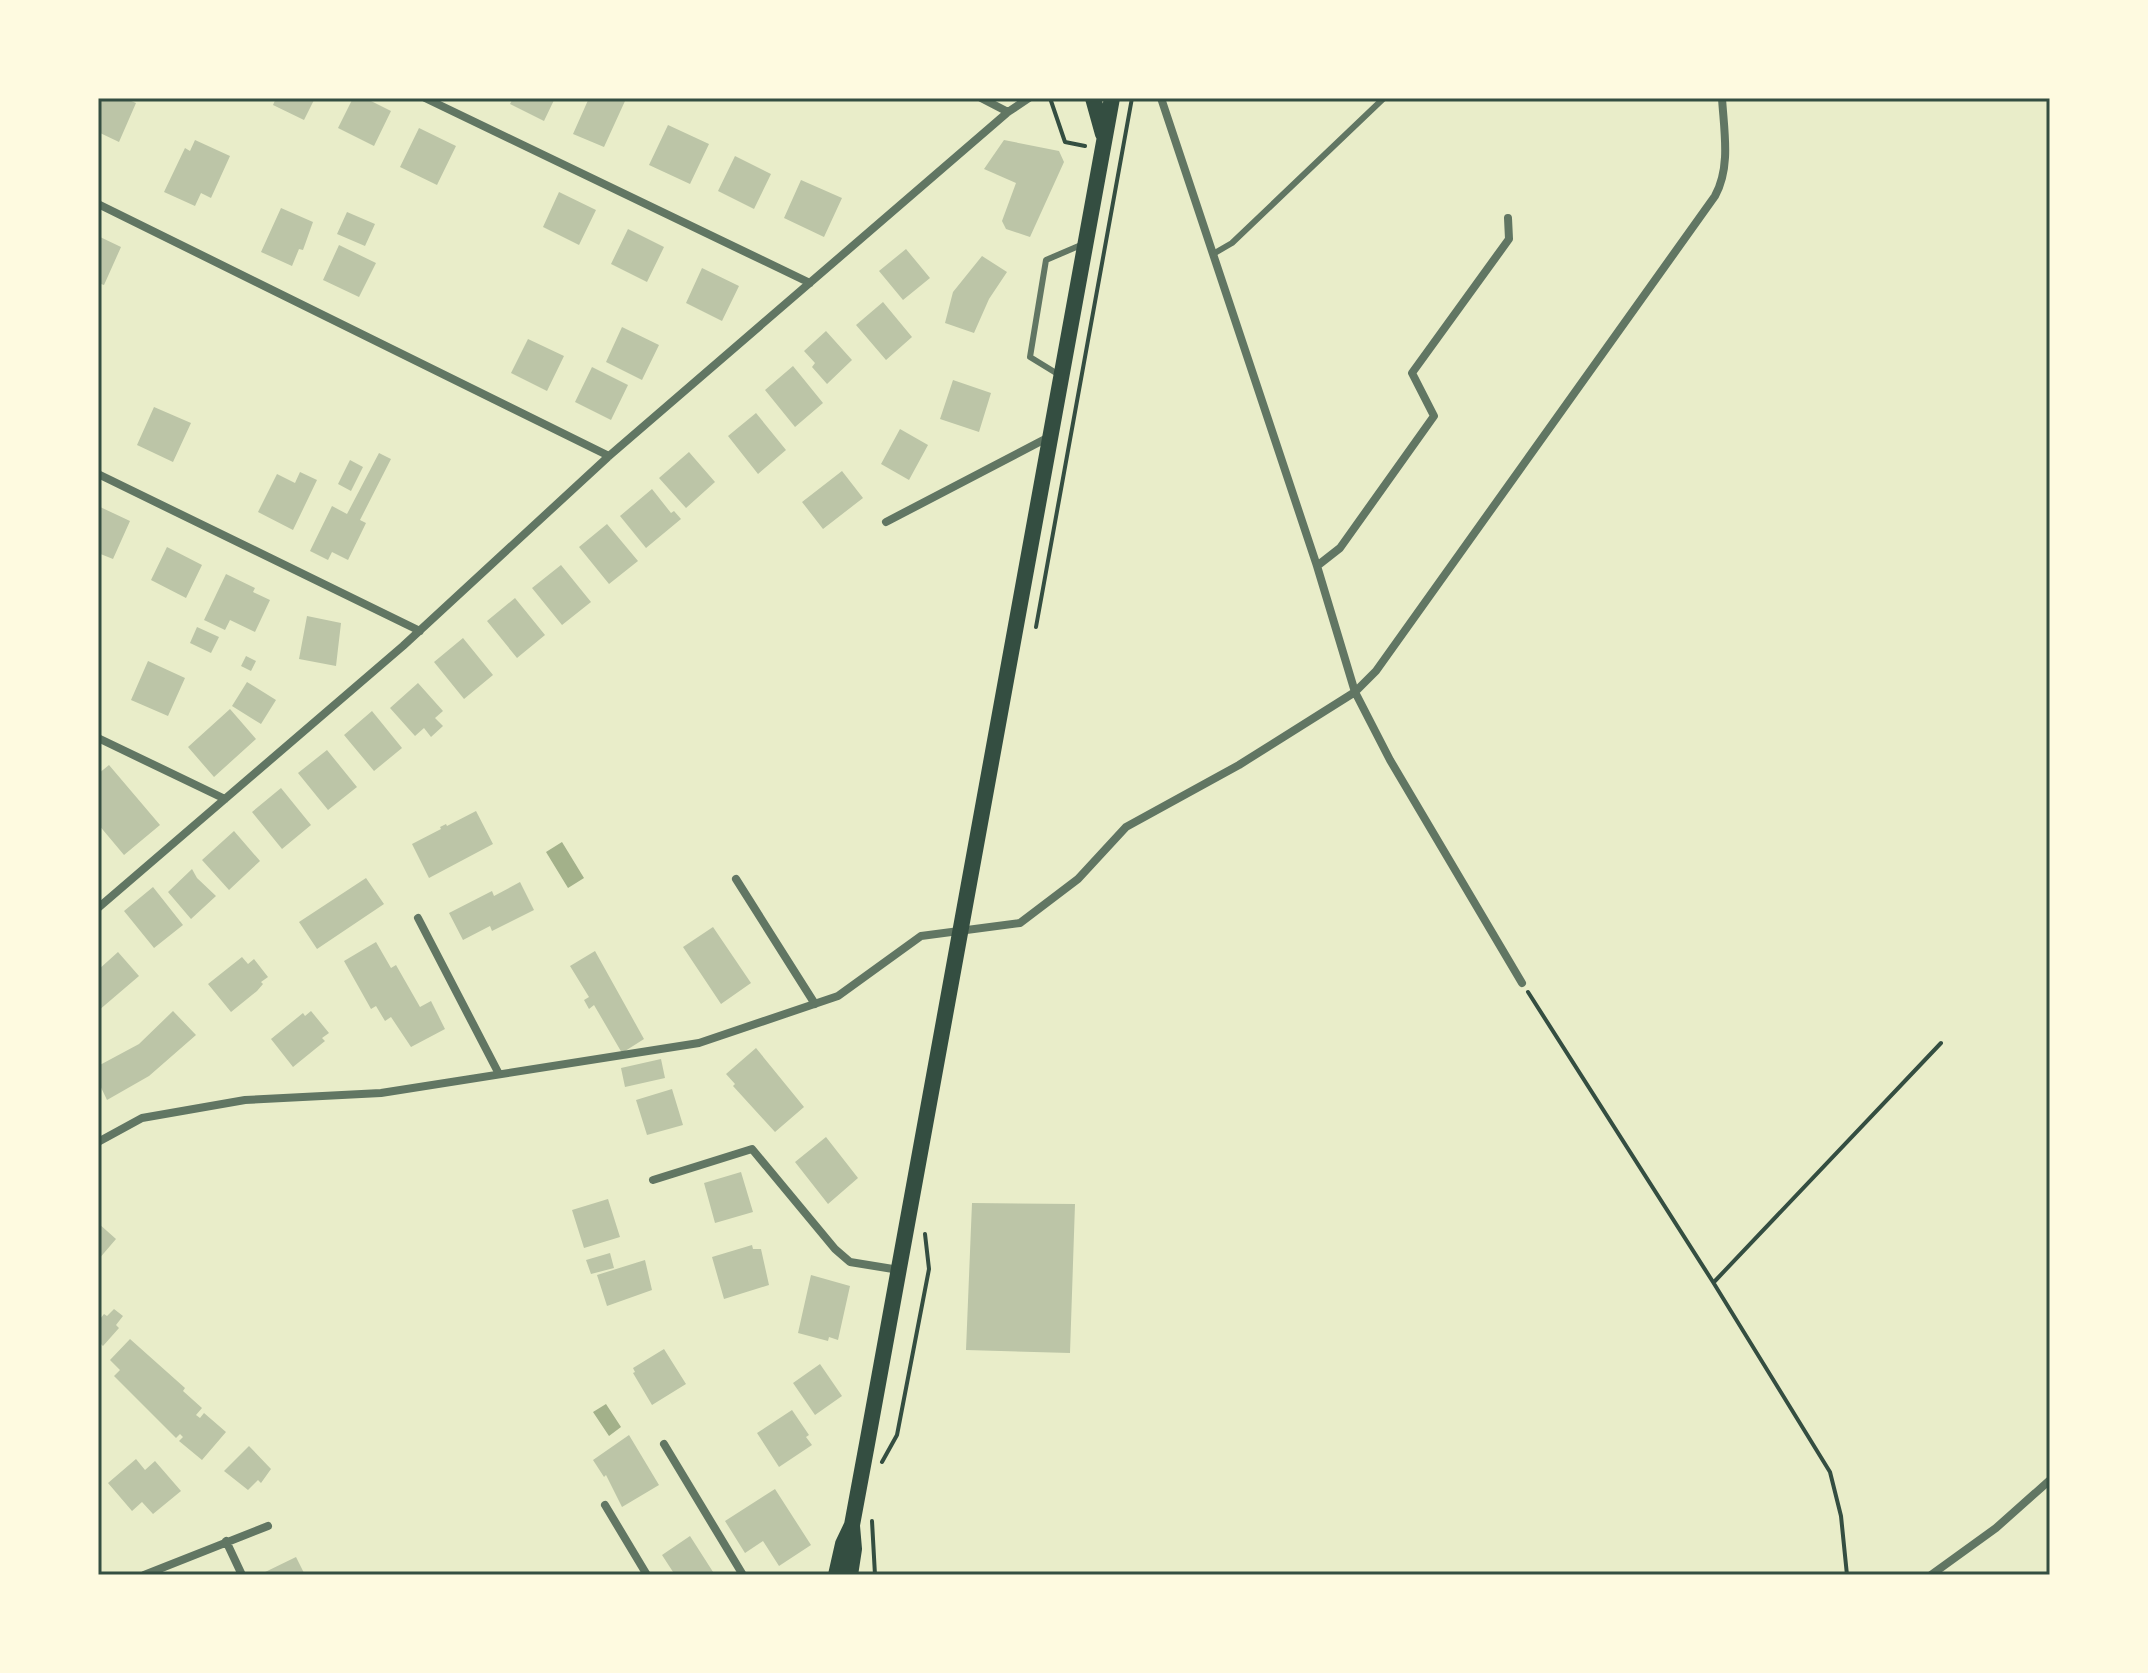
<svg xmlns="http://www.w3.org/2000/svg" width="2148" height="1673" font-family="'IBM Plex Sans',sans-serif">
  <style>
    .water { fill: #a3b18a }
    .building { fill: #bcc5a7 }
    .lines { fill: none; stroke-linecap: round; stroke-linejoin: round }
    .path { stroke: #344e41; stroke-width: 4 }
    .service { stroke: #617663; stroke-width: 6 }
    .minor { stroke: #617663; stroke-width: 8 }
    .secondary { stroke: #344e41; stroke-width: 16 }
    .neatline { fill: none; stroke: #344e41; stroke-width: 3 }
  </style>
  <rect width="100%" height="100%" fill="#e9edc9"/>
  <!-- water -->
  <path class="water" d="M 562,842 L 584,878 L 568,888 L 546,852 Z
    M 606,1404 L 621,1427 L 609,1436 L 593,1412 Z"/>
  <!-- building -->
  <path class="building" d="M 98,98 L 124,98 L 136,103 L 119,142 L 98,132 Z
    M 276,98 L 315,98 L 304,120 L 273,105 Z
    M 353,98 L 365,98 L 391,111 L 374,146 L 338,128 Z
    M 513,98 L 555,98 L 544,121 L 510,104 Z
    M 589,98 L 618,98 L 625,101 L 604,147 L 573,134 Z
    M 668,125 L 709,144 L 690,184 L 649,165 Z
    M 419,128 L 456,146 L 437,185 L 400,167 Z
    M 195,140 L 230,156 L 211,198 L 201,193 L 195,206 L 164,192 L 185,148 L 190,151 Z
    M 1004,140 L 1059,151 L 1064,162 L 1030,237 L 1006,229 L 1002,221 L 1016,183 L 984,169 Z
    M 735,156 L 771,174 L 754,209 L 718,191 Z
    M 801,180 L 842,198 L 824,237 L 784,218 Z
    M 559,192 L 596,210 L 579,245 L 543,227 Z
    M 281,208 L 313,222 L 303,250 L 299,249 L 292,266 L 261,252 Z
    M 347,212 L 375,224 L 365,246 L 337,234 Z
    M 628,229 L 664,247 L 647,282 L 611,264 Z
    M 98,236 L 121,247 L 104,285 L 98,283 Z
    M 339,245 L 376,263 L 359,297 L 323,280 Z
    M 906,249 L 930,278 L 903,300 L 879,271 Z
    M 982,256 L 1007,272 L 989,299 L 974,333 L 945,323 L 953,292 Z
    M 702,268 L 739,286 L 722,321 L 686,303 Z
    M 883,302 L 912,337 L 886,360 L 856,325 Z
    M 622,327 L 659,345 L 642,380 L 606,362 Z
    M 826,331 L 852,360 L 827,384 L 812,367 L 815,363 L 804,351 Z
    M 528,339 L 564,356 L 547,391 L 511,373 Z
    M 793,366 L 823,403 L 795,427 L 765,390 Z
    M 592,367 L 628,385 L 611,420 L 575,402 Z
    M 953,380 L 991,393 L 979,432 L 940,419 Z
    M 154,407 L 191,423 L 173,462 L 137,445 Z
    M 756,413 L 786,450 L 758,474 L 728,436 Z
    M 900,429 L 928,445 L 909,480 L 881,464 Z
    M 689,452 L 715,482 L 686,508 L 659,478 Z
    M 379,453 L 391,459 L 360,520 L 366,523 L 348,560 L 332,552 L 328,560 L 310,551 L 332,506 L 347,514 Z
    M 350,460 L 363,467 L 351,491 L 338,484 Z
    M 842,471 L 863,498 L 823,529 L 802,502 Z
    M 300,472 L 317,480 L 293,530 L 258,512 L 277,474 L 295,483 Z
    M 652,489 L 671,513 L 674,511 L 681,519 L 646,548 L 620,516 Z
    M 98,506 L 130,521 L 113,559 L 98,553 Z
    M 607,524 L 638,561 L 609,584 L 579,547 Z
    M 167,547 L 202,565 L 186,598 L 151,580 Z
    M 561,565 L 591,602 L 562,625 L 532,588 Z
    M 226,574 L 255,588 L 253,592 L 270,600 L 255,632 L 230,620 L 225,630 L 204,620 Z
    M 515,598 L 545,635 L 517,658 L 487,621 Z
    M 307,616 L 341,623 L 336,666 L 299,659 Z
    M 197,627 L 219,637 L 211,653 L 190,643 Z
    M 463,638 L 493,675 L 464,699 L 434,662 Z
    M 246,656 L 256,661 L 251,671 L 241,666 Z
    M 148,661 L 185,678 L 168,716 L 131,700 Z
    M 247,682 L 276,700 L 261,724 L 232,706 Z
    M 418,683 L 443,711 L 435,718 L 443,726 L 431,737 L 424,728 L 415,736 L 390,708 Z
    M 230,709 L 256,739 L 214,777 L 188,747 Z
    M 372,711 L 402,748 L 374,771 L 344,735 Z
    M 327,750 L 357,787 L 328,810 L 298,773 Z
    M 109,765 L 160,825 L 124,855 L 98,824 L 98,774 Z
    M 281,788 L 311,825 L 282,849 L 252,812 Z
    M 476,811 L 493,844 L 429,878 L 412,844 L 441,829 L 440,827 L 446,824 L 447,826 Z
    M 234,831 L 260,861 L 229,890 L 202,860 Z
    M 192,869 L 197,878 L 216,896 L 191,919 L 168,892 Z
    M 366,878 L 384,904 L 317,949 L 299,922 Z
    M 520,882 L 534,910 L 492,931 L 490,926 L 463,940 L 449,913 L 492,891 L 494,896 Z
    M 153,887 L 183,925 L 154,948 L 124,911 Z
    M 713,927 L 751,983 L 721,1004 L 683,947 Z
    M 376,942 L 391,968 L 396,965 L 420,1007 L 431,1001 L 445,1029 L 411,1047 L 391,1017 L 385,1021 L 376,1006 L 371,1009 L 344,961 Z
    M 595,951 L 644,1039 L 622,1053 L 594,1005 L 589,1009 L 584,1000 L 589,997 L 570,966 Z
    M 118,952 L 139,976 L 98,1011 L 98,970 Z
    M 242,957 L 248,964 L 254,959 L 268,977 L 261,982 L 263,984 L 257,991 L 231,1012 L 208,984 Z
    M 173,1011 L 196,1035 L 149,1076 L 107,1100 L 98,1081 L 98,1066 L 139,1044 Z
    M 311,1011 L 329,1033 L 322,1038 L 325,1041 L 293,1067 L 271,1039 L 303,1013 L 305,1016 Z
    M 756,1048 L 804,1107 L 775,1132 L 733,1086 L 735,1084 L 726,1074 Z
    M 661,1059 L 665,1078 L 625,1087 L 621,1068 Z
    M 672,1089 L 683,1125 L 647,1135 L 636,1100 Z
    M 826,1137 L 858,1178 L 828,1204 L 795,1162 Z
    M 741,1172 L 753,1212 L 715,1223 L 704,1183 Z
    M 608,1199 L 620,1237 L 584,1248 L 572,1210 Z
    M 972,1203 L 1075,1204 L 1070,1353 L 966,1350 Z
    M 98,1223 L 116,1239 L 98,1260 Z
    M 752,1245 L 753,1249 L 761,1249 L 769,1285 L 724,1299 L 712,1257 Z
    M 610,1253 L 614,1268 L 591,1274 L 586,1260 Z
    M 645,1260 L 652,1290 L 607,1306 L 597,1275 Z
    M 811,1275 L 850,1286 L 838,1340 L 829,1337 L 828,1341 L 798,1333 Z
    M 114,1309 L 123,1316 L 116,1325 L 119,1328 L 103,1346 L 98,1341 L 98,1317 L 100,1319 L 104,1314 L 107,1316 Z
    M 130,1339 L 185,1388 L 183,1391 L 202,1408 L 196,1415 L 200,1418 L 204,1413 L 226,1432 L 202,1460 L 179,1441 L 183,1437 L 180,1434 L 176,1438 L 114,1376 L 120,1370 L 110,1360 Z
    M 664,1349 L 686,1384 L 652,1405 L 633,1373 L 635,1372 L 633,1368 Z
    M 820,1364 L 842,1396 L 815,1415 L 793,1383 Z
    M 792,1410 L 809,1435 L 806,1437 L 812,1445 L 779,1467 L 757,1433 Z
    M 629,1435 L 659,1485 L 622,1507 L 606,1475 L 604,1477 L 593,1460 Z
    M 249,1446 L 271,1469 L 261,1483 L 258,1480 L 248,1490 L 224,1471 Z
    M 136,1459 L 145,1470 L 155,1461 L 181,1491 L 153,1514 L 142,1502 L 132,1511 L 108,1483 Z
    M 775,1489 L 811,1545 L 779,1566 L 763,1541 L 745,1553 L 725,1521 Z
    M 690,1536 L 715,1575 L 675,1575 L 662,1555 Z
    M 296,1557 L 305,1575 L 259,1575 Z"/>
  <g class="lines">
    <!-- path -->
    <path class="path" d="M 1050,98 L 1065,142 L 1085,146
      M 1036,627 L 1132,98
      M 1528,992 L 1713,1282 L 1830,1472 L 1841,1516 L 1847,1575
      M 1714,1282 L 1941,1043
      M 882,1462 L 897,1435 L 929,1269 L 925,1234
      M 872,1521 L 875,1575"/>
    <!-- service -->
    <path class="service" d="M 1213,254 L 1232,243 L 1384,98
      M 1061,376 L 1030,357 L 1046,260 L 1081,245"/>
    <!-- minor -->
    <path class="minor" d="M 425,98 L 810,283
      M 981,98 L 1008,112
      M 1161,98 L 1317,566 L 1355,692 L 1390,760 L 1522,983
      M 98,204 L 609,456
      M 98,474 L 420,631
      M 886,522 L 1049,437
      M 1317,566 L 1340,548 L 1434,416 L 1412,373 L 1509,239 L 1508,218
      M 98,738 L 225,799
      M 736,879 L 815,1004
      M 98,908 L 403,646 L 609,456 L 1008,112 L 1029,98
      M 418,918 L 499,1074
      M 98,1142 L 142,1118 L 245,1100 L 381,1093 L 699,1043 L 838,996 L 921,936 L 1020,923 L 1078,879 L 1126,827 L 1239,765 L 1355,692 L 1376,671 L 1715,196 C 1731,167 1724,131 1722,98
      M 653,1180 L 752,1149 L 835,1249 L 850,1262 L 899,1270
      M 664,1444 L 743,1575
      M 605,1505 L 647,1575
      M 226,1541 L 242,1575
      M 144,1575 L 268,1526
      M 1931,1575 L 1996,1528 L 2050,1480"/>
    <!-- secondary -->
    <path class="secondary" d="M 1093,98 L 1103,134
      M 836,1575 L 843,1544 L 852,1525 L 867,1444 L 1112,98
      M 850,1575 L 854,1549 L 852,1526"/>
  </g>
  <!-- border -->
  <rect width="2148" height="1673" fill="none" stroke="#fefae0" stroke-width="200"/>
  <rect x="100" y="100" width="1948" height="1473" class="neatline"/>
</svg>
